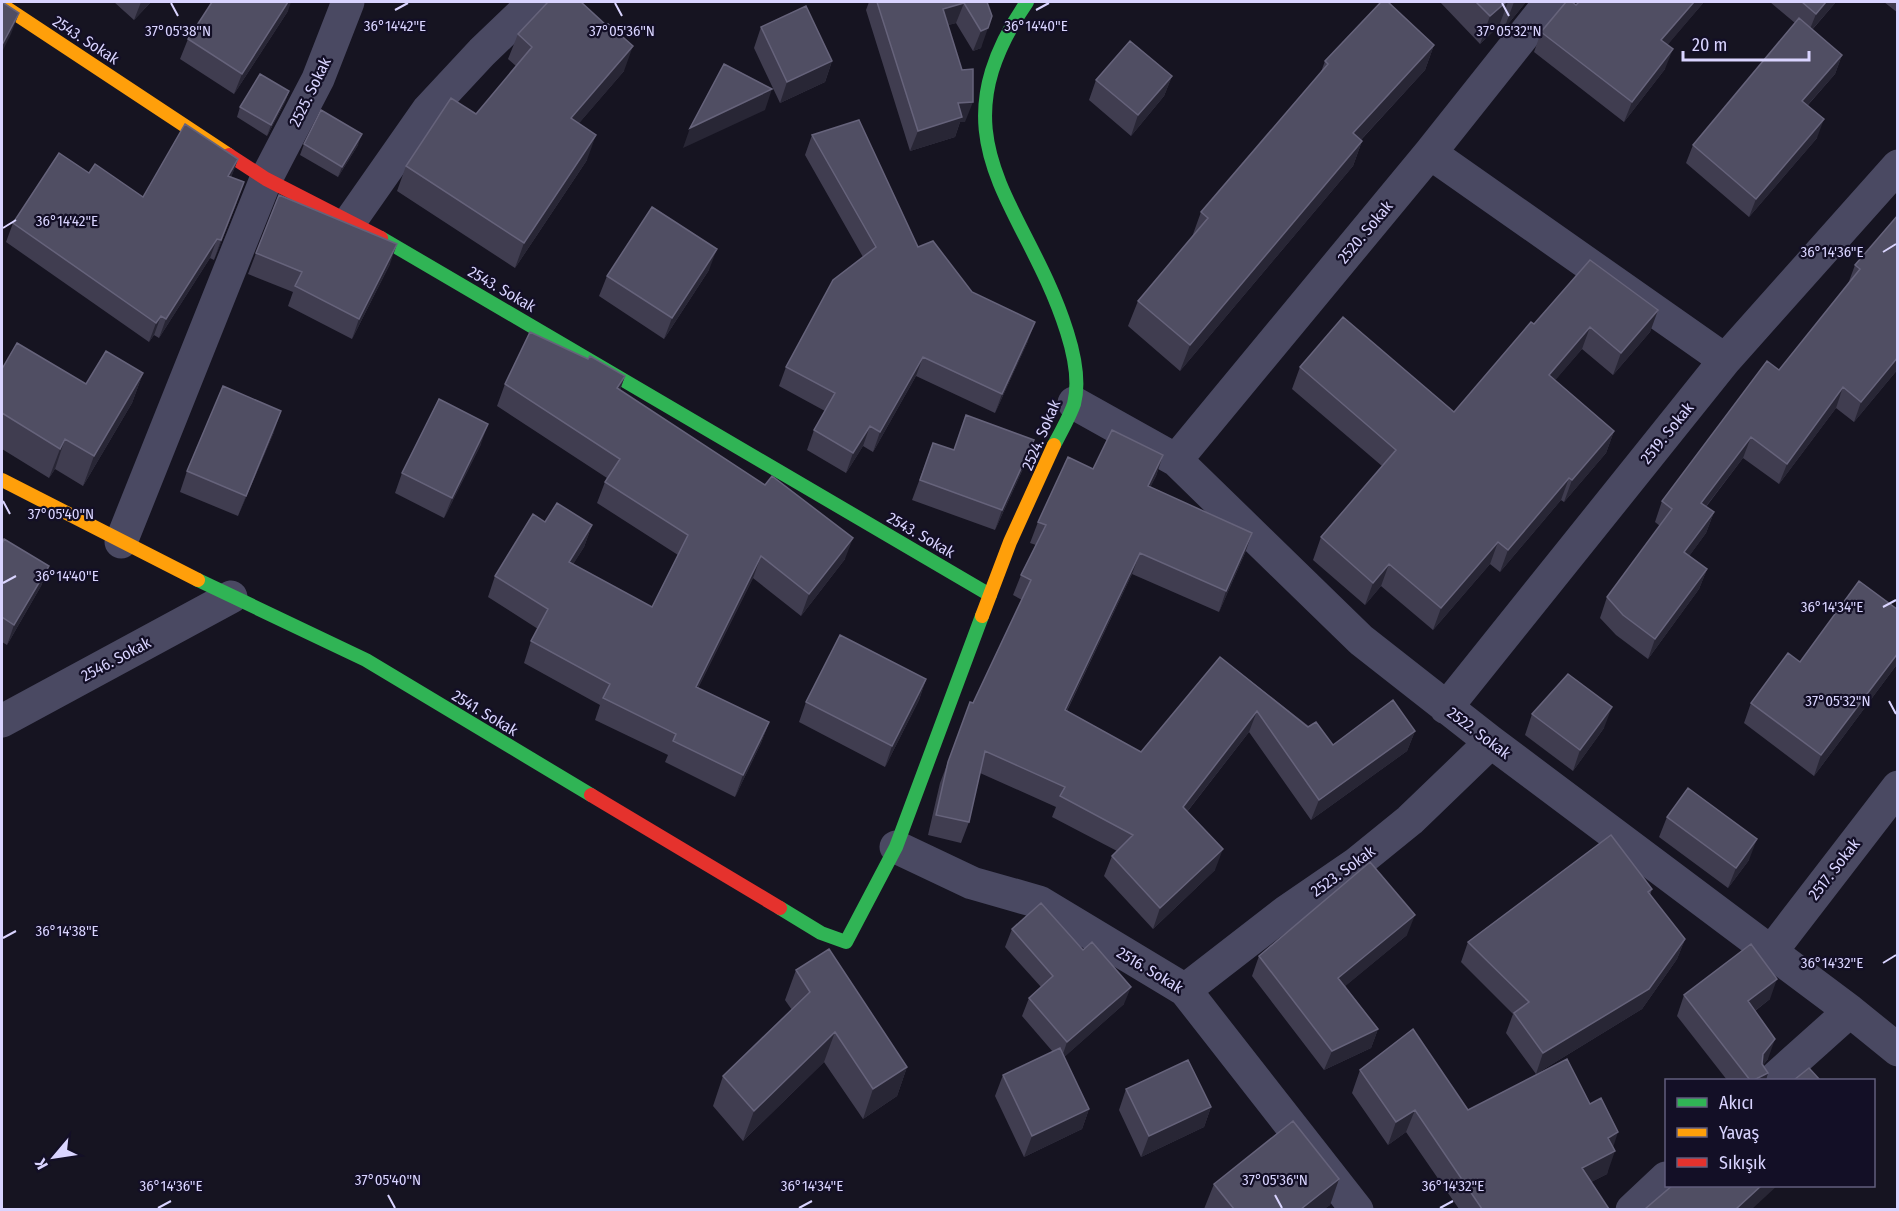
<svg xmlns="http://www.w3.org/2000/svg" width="1899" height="1211" font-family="'Fira Sans Condensed',sans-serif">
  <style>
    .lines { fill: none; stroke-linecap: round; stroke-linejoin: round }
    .street { stroke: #4a4962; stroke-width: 33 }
    .fast { stroke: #30b455; stroke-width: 14 }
    .slow { stroke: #ff9f0a; stroke-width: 14 }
    .jam { stroke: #e5322d; stroke-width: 14 }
    .wall { fill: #403d50 }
    .shaded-wall { fill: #282635 }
    .building { fill: #504e63; stroke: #66637b; stroke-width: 1.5 }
    .ticks { fill: none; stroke: #d9d4ff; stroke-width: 2 }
    .labels { text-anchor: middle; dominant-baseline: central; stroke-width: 4.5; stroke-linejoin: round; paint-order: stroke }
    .street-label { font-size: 16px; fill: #d9d4ff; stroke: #130f26 }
    .ticks-label { font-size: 15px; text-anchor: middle; fill: #d9d4ff; stroke: #130f26; stroke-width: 4.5; stroke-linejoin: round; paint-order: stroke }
  </style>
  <rect width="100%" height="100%" fill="#161421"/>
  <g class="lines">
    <!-- street -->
    <path class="street" d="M 1430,153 L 1725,360
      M 351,220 L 428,110 L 482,52 L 534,2
      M 1074,403 L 1176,460 L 1361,640 L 1491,742 L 1850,1011 L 1898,1050
      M 1176,460 L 1430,153 L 1550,2
      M 121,542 L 266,179 L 318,79 L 348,2
      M 1446,708 L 1725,360 L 1898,166
      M 2,721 L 231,597
      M 896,847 L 972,883 L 1039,902 L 1185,990 L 1357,1210
      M 1771,952 L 1898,787
      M 1185,990 L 1287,911 L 1357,863 L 1410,820 L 1491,742
      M 1773,1080 L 1850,1011
      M 1632,1210 L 1666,1178"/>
    <!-- fast -->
    <path class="fast" d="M 1027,2 C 930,143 1026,202 1067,332 C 1074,354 1080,381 1074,404 C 1069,418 1061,432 1054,445
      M 381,238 L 990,595
      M 198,580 L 366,660 L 591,795
      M 780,908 L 821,933 L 846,942 L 896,847 L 982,616"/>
    <!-- slow -->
    <path class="slow" d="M 2,5 L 229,155
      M 2,480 L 198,580
      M 982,616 L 1010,542 L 1054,445"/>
    <!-- jam -->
    <path class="jam" d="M 229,155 L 266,179 L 381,238
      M 591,795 L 780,908"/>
  </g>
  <!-- wall -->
  <path class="wall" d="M 114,2 L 151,2 L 134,20 Z
    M 869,2 L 987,2 L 981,48 L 973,51 L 956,23 L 948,25 L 965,122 L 960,122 L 955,137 L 910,151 L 866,10 Z
    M 1440,2 L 1526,2 L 1504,29 L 1499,26 L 1480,44 Z
    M 1579,2 L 1704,2 L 1667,45 L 1665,69 L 1624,122 L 1534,52 L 1541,32 L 1576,5 Z
    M 1770,2 L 1836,2 L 1812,30 L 1842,55 L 1835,74 L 1808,105 L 1817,138 L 1749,217 L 1686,163 L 1693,145 L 1795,23 Z
    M 1884,2 L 1898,2 L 1898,13 Z
    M 288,11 L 234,94 L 180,59 L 188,39 Z
    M 761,27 L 832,61 L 825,82 L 780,103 L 754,48 Z
    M 518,34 L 624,71 L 579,123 L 587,160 L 515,268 L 397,191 L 406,166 L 476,114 L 516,66 L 508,59 Z
    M 1434,45 L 1425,70 L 1361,140 L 1362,141 L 1353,166 L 1180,371 L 1128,326 L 1138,301 L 1192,237 L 1201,212 L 1321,72 L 1325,61 Z
    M 1172,76 L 1164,96 L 1131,136 L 1089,100 L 1096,80 Z
    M 289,91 L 285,102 L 267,136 L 237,117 L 240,107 Z
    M 812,135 L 918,247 L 1028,341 L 995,413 L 916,376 L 873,452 L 863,446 L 846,473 L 807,450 L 814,430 L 825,411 L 779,386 L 786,367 L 863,257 L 805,155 Z
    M 304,144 L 358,145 L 338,177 L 300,155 Z
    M 238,159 L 231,177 L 237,202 L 214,260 L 210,258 L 159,338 L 154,335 L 149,342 L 6,242 L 13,223 L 89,173 L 143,197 Z
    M 1898,215 L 1898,369 L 1854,422 L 1836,408 L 1779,484 L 1743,458 L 1706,507 L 1714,512 L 1706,533 L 1689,556 L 1707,569 L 1699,589 L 1648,659 L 1616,635 L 1600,618 L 1607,597 L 1660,526 L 1655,522 L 1662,501 L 1779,370 L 1848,284 L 1855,265 Z
    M 256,253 L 390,264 L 352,339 L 288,306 L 293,292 L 248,274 Z
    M 709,270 L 664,339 L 599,296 L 607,276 Z
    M 1658,310 L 1650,332 L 1613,375 L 1582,349 L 1555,380 L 1614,431 L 1606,453 L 1564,502 L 1561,500 L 1500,572 L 1490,564 L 1433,630 L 1381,586 L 1365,605 L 1313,560 L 1321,537 L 1382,466 L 1292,389 L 1300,367 L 1454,412 L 1534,324 Z
    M 2,369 L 86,384 L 143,373 L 132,403 L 83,486 L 55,469 L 49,478 L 2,449 Z
    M 625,376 L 620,390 L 845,559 L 801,616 L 753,578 L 698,688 L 769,722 L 761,743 L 735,797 L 665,762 L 668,755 L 595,720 L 600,705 L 524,663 L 531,641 L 538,629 L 488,597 L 495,576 L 545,522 L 592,525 L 584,547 L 573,564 L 652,607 L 678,555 L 597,503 L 605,482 L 607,478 L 497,406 L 505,384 Z
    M 274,432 L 238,516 L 180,492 L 187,471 Z
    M 1034,440 L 1027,460 L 995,530 L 912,500 L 933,443 L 954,450 Z
    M 481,444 L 444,518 L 395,493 L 402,473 Z
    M 1163,455 L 1156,476 L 1150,487 L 1252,533 L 1245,553 L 1219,612 L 1132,574 L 1067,711 L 1141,752 L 1220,657 L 1333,745 L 1415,731 L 1407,751 L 1311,820 L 1249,732 L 1187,812 L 1215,870 L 1153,929 L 1104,876 L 1112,856 L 1117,851 L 1052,817 L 1056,807 L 980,773 L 969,822 L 961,843 L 928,835 L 940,783 L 948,762 L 973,703 L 1022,600 L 1013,595 L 1021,575 L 1036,545 L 1030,543 L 1038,522 L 1093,469 Z
    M 2,544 L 49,566 L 41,586 L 7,645 L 2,642 Z
    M 1898,610 L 1898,663 L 1814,776 L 1744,723 L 1751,703 L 1800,662 Z
    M 926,679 L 919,700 L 885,767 L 799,722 L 806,702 Z
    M 1532,714 L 1604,728 L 1573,771 L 1525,735 Z
    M 1667,817 L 1749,860 L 1728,888 L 1659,837 Z
    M 1652,889 L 1650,895 L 1685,939 L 1677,959 L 1642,1009 L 1536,1074 L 1506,1033 L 1513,1014 L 1461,962 L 1468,942 Z
    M 1012,929 L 1124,1004 L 1064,1057 L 1089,1109 L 1082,1129 L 1024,1157 L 995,1096 L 1003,1075 L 1053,1052 L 1022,1016 L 1029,998 L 1041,987 L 1005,947 Z
    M 1407,935 L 1345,986 L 1378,1029 L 1371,1048 L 1324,1070 L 1252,976 L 1259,956 Z
    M 796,970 L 907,1067 L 897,1096 L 863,1119 L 824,1062 L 743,1141 L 713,1106 L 723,1076 L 792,1010 L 785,1000 Z
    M 1684,995 L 1770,999 L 1755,1011 L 1768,1059 L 1763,1065 L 1768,1073 L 1766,1080 L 1727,1080 L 1677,1016 Z
    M 1360,1070 L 1468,1110 L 1613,1148 L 1607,1174 L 1591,1182 L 1609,1209 L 1459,1209 L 1406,1132 L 1388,1145 L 1352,1093 Z
    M 1126,1089 L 1211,1107 L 1204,1127 L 1141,1157 L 1119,1110 Z
    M 1339,1179 L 1330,1205 L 1324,1209 L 1204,1209 L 1214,1184 Z"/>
  <!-- shaded-wall -->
  <path class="shaded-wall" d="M 141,2 L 151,2 L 134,20 Z
    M 288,2 L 291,2 L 288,11 L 234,94 L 242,74 Z
    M 1506,2 L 1508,2 L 1499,26 L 1480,44 L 1490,16 Z
    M 1514,2 L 1526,2 L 1504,29 Z
    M 1694,2 L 1704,2 L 1654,61 L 1661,40 Z
    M 1826,2 L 1836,2 L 1808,34 L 1816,14 Z
    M 964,3 L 956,23 L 935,29 L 943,9 Z
    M 19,13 L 11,34 L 2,52 L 2,45 Z
    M 988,28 L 981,48 L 973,51 L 981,31 Z
    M 1434,45 L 1425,70 L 1344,158 L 1353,133 Z
    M 633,46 L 624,71 L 562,143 L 571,118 Z
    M 1673,49 L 1665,69 L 1624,122 L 1632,102 Z
    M 1842,55 L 1835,74 L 1795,119 L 1802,101 Z
    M 832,61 L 825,82 L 780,103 L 787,82 Z
    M 1172,76 L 1164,96 L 1131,136 L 1138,115 Z
    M 772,89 L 765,110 L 683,148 L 690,128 Z
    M 289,91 L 285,102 L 267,136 L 271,125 Z
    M 973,102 L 965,122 L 960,122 L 955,137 L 910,151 L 918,131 L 958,103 Z
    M 1824,119 L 1817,138 L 1749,217 L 1756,199 Z
    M 362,134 L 358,145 L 338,177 L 342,167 Z
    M 596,135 L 587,160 L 515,268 L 524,243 Z
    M 1362,141 L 1353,166 L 1180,371 L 1190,345 Z
    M 238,159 L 231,178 L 228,176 Z
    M 244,182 L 237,202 L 214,260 L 221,240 Z
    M 217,239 L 210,258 L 159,338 L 166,319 Z
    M 397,244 L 390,264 L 352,339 L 359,319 Z
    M 717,249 L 709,270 L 664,339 L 672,318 Z
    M 1658,310 L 1650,332 L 1613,375 L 1621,353 Z
    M 161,316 L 154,335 L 149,342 L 156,323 Z
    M 1035,322 L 1028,341 L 995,413 L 1002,394 Z
    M 1590,327 L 1582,349 L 1541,397 L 1549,375 Z
    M 923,357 L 916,376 L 873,452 L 880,432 Z
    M 1898,357 L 1898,369 L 1854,422 L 1861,402 Z
    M 143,373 L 132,403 L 83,486 L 94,456 Z
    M 625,376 L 617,398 L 617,388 Z
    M 1843,387 L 1836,408 L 1779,484 L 1787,464 Z
    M 281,411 L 274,432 L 238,516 L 246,496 Z
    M 488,424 L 481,444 L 444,518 L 452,498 Z
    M 870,426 L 863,446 L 846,473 L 853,453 Z
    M 1614,431 L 1606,453 L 1564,502 L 1572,480 Z
    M 1751,437 L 1743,458 L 1693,523 L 1701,503 Z
    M 65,439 L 55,469 L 49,478 L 60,449 Z
    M 1034,440 L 1027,460 L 995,530 L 1002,510 Z
    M 1163,455 L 1156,476 L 1141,506 L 1148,486 Z
    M 1569,478 L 1561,500 L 1500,572 L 1508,550 Z
    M 1714,512 L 1706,533 L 1677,573 L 1684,552 Z
    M 592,525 L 584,547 L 561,584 L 569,562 Z
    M 1252,533 L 1245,553 L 1219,612 L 1226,591 Z
    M 853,538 L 845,559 L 801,616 L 809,594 Z
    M 1498,542 L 1490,564 L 1433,630 L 1441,608 Z
    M 1140,553 L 1132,574 L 1057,731 L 1065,710 Z
    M 761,556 L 753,578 L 688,708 L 696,687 Z
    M 1389,564 L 1381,586 L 1365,605 L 1373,583 Z
    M 49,566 L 41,586 L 7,645 L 14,625 Z
    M 1707,569 L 1699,589 L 1648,659 L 1655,639 Z
    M 1898,653 L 1898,663 L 1814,776 L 1821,755 Z
    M 926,679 L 919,700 L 885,767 L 892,746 Z
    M 1612,707 L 1604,728 L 1573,771 L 1580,750 Z
    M 1257,711 L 1249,732 L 1175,827 L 1183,807 Z
    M 769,722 L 761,743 L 735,797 L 743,775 Z
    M 1415,731 L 1407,751 L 1311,820 L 1319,800 Z
    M 1757,839 L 1749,860 L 1728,888 L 1736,868 Z
    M 1223,849 L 1215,870 L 1153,929 L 1160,908 Z
    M 1415,915 L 1407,935 L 1331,998 L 1338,978 Z
    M 1685,939 L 1677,959 L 1642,1009 L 1536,1074 L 1543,1053 Z
    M 1777,979 L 1770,999 L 1740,1022 L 1748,1001 Z
    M 1131,987 L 1124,1004 L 1061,1060 L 1067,1042 Z
    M 1378,1029 L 1371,1048 L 1324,1070 L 1332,1051 Z
    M 835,1032 L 824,1062 L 743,1141 L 754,1111 Z
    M 1775,1039 L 1768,1059 L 1755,1075 L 1763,1054 Z
    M 907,1067 L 897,1096 L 863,1119 L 873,1089 Z
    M 1768,1073 L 1766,1080 L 1754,1080 Z
    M 1211,1107 L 1204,1127 L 1141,1157 L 1149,1136 Z
    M 1089,1109 L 1082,1129 L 1024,1157 L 1032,1136 Z
    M 1415,1110 L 1406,1132 L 1388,1145 L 1396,1122 Z
    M 1618,1132 L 1611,1154 L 1615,1151 L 1607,1174 L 1574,1191 L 1582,1168 L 1608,1138 Z
    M 1339,1179 L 1330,1205 L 1324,1209 L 1301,1209 Z
    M 1762,1185 L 1778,1185 L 1752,1209 L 1736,1209 Z"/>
  <!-- building -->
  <path class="building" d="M 2,2 L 19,13 L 2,45 Z
    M 212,2 L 288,2 L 242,74 L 188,39 Z
    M 548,2 L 581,2 L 606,25 L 608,24 L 633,46 L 571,118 L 596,135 L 524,243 L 406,166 L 451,98 L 476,114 L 532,47 L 518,34 Z
    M 877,2 L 987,2 L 992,16 L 988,28 L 981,31 L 964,3 L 943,9 L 962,70 L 973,69 L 973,102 L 958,103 L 962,117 L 918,131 Z
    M 1381,2 L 1388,2 L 1434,45 L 1353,133 L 1362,141 L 1190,345 L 1138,301 L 1208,218 L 1201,212 L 1328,64 L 1325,61 Z
    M 1476,2 L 1506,2 L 1490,16 Z
    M 1566,2 L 1572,2 L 1576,5 L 1579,2 L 1694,2 L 1661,40 L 1673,49 L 1632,102 L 1541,32 Z
    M 1802,2 L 1826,2 L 1816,14 Z
    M 806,6 L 832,61 L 787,82 L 761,27 Z
    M 1799,18 L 1842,55 L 1802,101 L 1824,119 L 1756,199 L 1693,145 Z
    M 1130,41 L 1172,76 L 1138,115 L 1096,80 Z
    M 724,64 L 772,89 L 690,128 Z
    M 260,74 L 289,91 L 271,125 L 240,107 Z
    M 321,110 L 362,134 L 342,167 L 304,144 Z
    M 859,120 L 918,247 L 933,241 L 972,292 L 1035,322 L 1002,394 L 923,357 L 880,432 L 870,426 L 853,453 L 814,430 L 835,393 L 786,367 L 833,280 L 876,247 L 812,135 Z
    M 185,124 L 238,159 L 228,176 L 244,182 L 221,240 L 217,239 L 166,319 L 161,316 L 156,323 L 13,223 L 59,153 L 89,173 L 95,164 L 143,197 Z
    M 279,195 L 397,244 L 359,319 L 295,286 L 302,272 L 256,253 Z
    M 652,207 L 717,249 L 672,318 L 607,276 Z
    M 1898,215 L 1898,357 L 1861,402 L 1843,387 L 1787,464 L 1751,437 L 1701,503 L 1714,512 L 1684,552 L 1707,569 L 1655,639 L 1623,615 L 1607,597 L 1672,509 L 1662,501 L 1767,361 L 1779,370 L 1860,269 L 1855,265 Z
    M 1590,260 L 1658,310 L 1621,353 L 1590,327 L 1549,375 L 1614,431 L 1572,480 L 1569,478 L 1508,550 L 1498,542 L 1441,608 L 1389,564 L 1373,583 L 1321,537 L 1396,450 L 1300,367 L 1343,317 L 1454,412 L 1531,322 L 1534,324 Z
    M 530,332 L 588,359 L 590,356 L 625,376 L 617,388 L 765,485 L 772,476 L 853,538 L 809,594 L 761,556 L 696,687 L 769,722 L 743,775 L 673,741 L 676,734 L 603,698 L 610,684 L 531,641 L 548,609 L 495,576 L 533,514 L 545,522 L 557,503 L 592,525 L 569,562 L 652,607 L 688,535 L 605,482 L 620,459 L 505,384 Z
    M 17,343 L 86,384 L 106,351 L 143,373 L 94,456 L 65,439 L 60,449 L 2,413 L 2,369 Z
    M 223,386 L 281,411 L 246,496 L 187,471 Z
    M 439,399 L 488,424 L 452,498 L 402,473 Z
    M 966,415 L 1034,440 L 1002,510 L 920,480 L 933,443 L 954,450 Z
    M 1112,430 L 1163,455 L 1148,486 L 1252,533 L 1226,591 L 1140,553 L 1065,710 L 1141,752 L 1220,657 L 1308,727 L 1316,722 L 1333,745 L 1393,700 L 1415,731 L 1319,800 L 1257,711 L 1183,807 L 1223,849 L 1160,908 L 1112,856 L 1133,835 L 1060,796 L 1065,787 L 985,751 L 969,822 L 936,815 L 948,762 L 970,702 L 973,703 L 1031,580 L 1021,575 L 1046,525 L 1038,522 L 1068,457 L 1093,469 Z
    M 4,539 L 49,566 L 14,625 L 2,617 L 2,544 Z
    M 1859,581 L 1898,610 L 1898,653 L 1821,755 L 1751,703 L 1788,653 L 1800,662 Z
    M 840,635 L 926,679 L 892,746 L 806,702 Z
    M 1568,674 L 1612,707 L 1580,750 L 1532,714 Z
    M 1688,788 L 1757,839 L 1736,868 L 1667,817 Z
    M 1611,835 L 1652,889 L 1648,892 L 1685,939 L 1649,989 L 1543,1053 L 1514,1013 L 1529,1002 L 1468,942 Z
    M 1370,862 L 1415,915 L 1338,978 L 1378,1029 L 1332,1051 L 1259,956 Z
    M 1041,903 L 1083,950 L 1092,942 L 1131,987 L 1067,1042 L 1029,998 L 1053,976 L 1012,929 Z
    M 1751,944 L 1777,979 L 1748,1001 L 1775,1039 L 1763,1054 L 1762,1064 L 1768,1073 L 1754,1080 L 1750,1080 L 1684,995 Z
    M 829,949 L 907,1067 L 873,1089 L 835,1032 L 754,1111 L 723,1076 L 810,992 L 796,970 Z
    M 1413,1029 L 1468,1110 L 1567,1059 L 1590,1104 L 1601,1098 L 1618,1132 L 1608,1138 L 1615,1151 L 1582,1168 L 1609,1209 L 1482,1209 L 1415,1110 L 1396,1122 L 1360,1070 Z
    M 1060,1048 L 1089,1109 L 1032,1136 L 1003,1075 Z
    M 1188,1060 L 1211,1107 L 1149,1136 L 1126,1089 Z
    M 1809,1068 L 1820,1080 L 1794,1080 Z
    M 1293,1121 L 1339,1179 L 1301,1209 L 1234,1209 L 1214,1184 Z
    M 1673,1185 L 1762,1185 L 1736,1209 L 1645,1209 Z"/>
  <!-- ticks -->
  <path class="ticks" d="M 171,3 L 178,16M 615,3 L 622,16M 1502,3 L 1509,16M 395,10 L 408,3M 1036,10 L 1049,3M 3,228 L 16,220M 1883,252 L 1896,244M 3,501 L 10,514M 3,583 L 16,576M 1883,607 L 1896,600M 1889,701 L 1896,714M 3,938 L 16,931M 1883,963 L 1896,955M 388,1195 L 395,1208M 1275,1195 L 1282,1208M 158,1208 L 171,1201M 799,1208 L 812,1201M 1440,1208 L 1453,1201"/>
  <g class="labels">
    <!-- street labels -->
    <g class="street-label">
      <text transform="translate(86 40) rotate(33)">2543. Sokak</text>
      <text transform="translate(310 92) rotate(-64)">2525. Sokak</text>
      <text transform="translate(1365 232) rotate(-50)">2520. Sokak</text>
      <text transform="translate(502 289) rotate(30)">2543. Sokak</text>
      <text transform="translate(1667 433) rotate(-51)">2519. Sokak</text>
      <text transform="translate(1041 435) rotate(-67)">2524. Sokak</text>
      <text transform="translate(921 535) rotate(30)">2543. Sokak</text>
      <text transform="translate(116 659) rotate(-28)">2546. Sokak</text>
      <text transform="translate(485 713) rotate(31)">2541. Sokak</text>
      <text transform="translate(1479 733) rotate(37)">2522. Sokak</text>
      <text transform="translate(1834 869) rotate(-52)">2517. Sokak</text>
      <text transform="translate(1343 871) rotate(-36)">2523. Sokak</text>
      <text transform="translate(1150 970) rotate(31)">2516. Sokak</text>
    </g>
  </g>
  <g class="ticks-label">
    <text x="395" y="31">36°14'42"E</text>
    <text x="1036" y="31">36°14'40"E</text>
    <text x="178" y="36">37°05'38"N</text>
    <text x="622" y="36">37°05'36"N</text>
    <text x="1509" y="36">37°05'32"N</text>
    <text x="67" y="226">36°14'42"E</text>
    <text x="1832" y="257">36°14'36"E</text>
    <text x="61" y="519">37°05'40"N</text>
    <text x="67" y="581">36°14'40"E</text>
    <text x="1832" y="612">36°14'34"E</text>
    <text x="1838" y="706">37°05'32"N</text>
    <text x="67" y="936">36°14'38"E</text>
    <text x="1832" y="968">36°14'32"E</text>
    <text x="388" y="1185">37°05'40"N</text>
    <text x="1275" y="1185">37°05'36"N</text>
    <text x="171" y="1191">36°14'36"E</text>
    <text x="812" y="1191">36°14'34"E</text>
    <text x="1453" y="1191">36°14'32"E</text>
  </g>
  <!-- border -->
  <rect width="1899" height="1211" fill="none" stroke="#d9d4ff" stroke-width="6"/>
  <!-- legend -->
  <rect x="1665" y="1079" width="210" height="108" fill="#130f26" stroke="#625e7d" stroke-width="1.5"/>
  <rect x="1677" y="1098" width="30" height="9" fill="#30b455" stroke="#625e7d" stroke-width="1.5"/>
  <text x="1719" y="1109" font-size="18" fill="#d9d4ff">Akıcı</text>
  <rect x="1677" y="1128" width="30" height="9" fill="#ff9f0a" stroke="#625e7d" stroke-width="1.5"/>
  <text x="1719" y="1139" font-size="18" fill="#d9d4ff">Yavaş</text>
  <rect x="1677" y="1158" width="30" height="9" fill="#e5322d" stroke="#625e7d" stroke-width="1.5"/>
  <text x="1719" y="1169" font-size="18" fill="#d9d4ff">Sıkışık</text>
  <!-- north arrow -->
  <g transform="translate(54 1157) rotate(241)" stroke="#130f26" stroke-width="4.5" paint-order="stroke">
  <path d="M0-4.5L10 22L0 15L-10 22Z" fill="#d9d4ff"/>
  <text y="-9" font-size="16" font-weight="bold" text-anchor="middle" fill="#d9d4ff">K</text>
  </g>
  <!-- scale -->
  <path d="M1683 51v9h126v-9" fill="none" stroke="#d9d4ff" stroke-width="3"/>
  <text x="1692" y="51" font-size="18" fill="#d9d4ff" stroke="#130f26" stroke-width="4.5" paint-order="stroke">20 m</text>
</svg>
